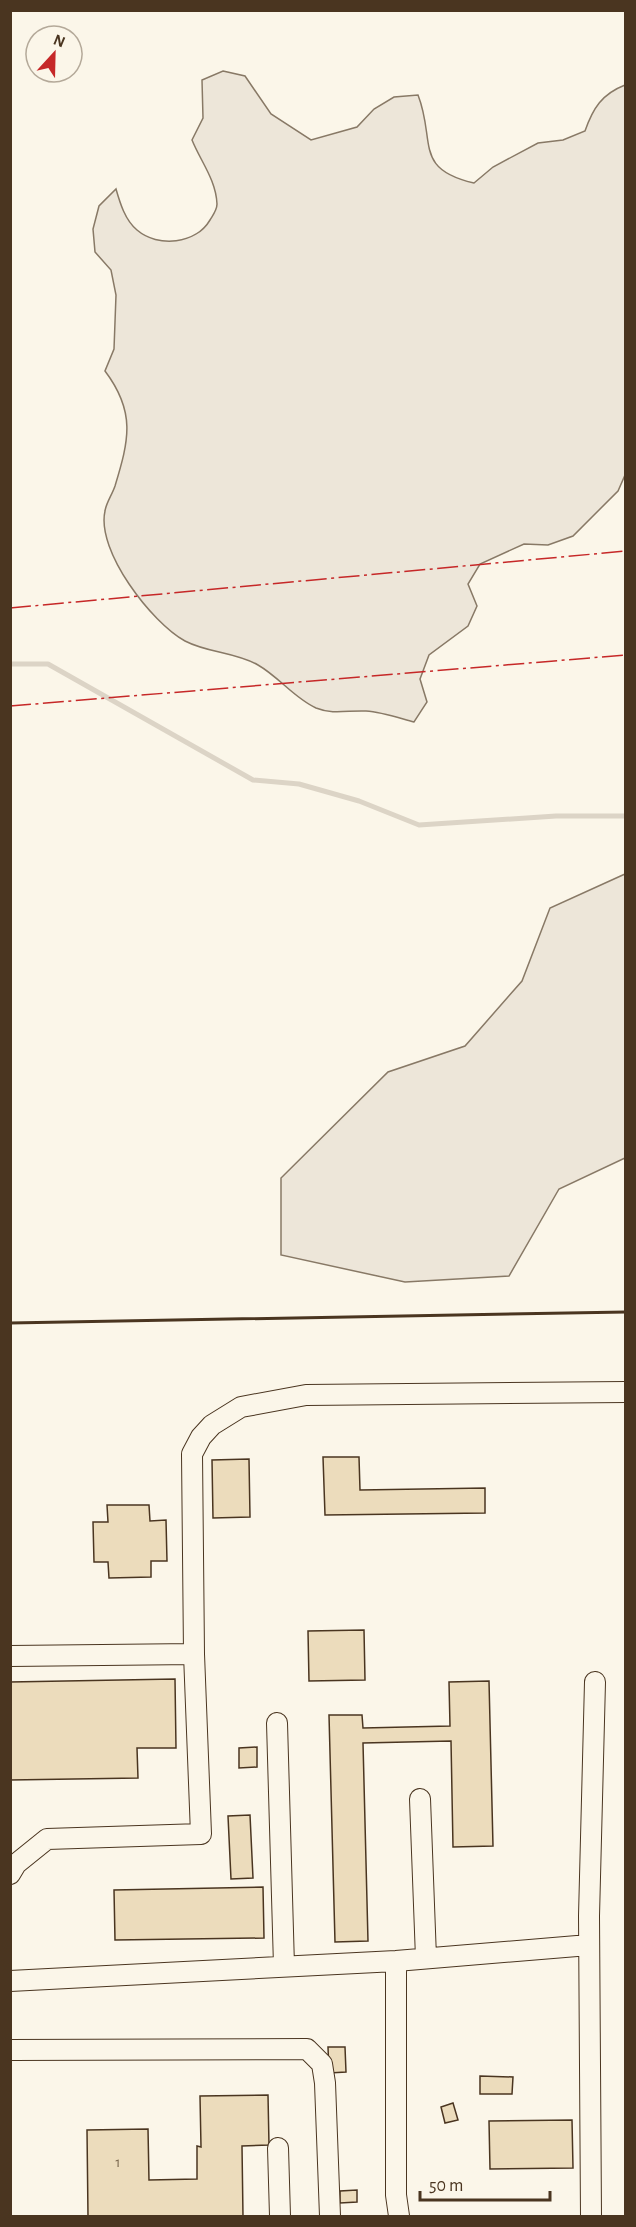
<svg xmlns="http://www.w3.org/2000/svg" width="636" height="2227" font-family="'Alegreya Sans',sans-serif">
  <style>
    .green { fill: #ede6d9; stroke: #887966; stroke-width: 1.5 }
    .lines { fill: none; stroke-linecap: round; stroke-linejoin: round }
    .stream { stroke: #dcd4c6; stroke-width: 5 }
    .building { fill: #ecdcbc; stroke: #4a3520; stroke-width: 1.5 }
    .minor-casing { stroke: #4a3520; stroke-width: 22 }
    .minor { stroke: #fbf6e9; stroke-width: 20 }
    .wall { stroke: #4a3520; stroke-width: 3 }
    .power { stroke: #c62828; stroke-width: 1.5; stroke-dasharray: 21 4.5 3 4.5; stroke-linecap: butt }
    .labels { text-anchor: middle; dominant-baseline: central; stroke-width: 4.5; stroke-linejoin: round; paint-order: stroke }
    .number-label { font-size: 14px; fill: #725f47 }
  </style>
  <rect width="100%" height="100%" fill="#fbf6e9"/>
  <!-- green -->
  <path class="green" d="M 223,71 L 245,76 L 271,114 L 311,140 L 357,127 L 374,109 L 394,97 L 418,95 C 436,141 413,169 474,183 L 493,167 L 538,143 L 563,140 L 585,131 C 593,108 602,94 625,85 L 625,475 L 618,491 L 573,536 L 548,545 L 524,544 L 480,564 L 468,584 L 477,606 L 468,626 L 429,655 L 420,679 L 427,702 L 414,722 C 399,718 382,712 366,711 C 349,710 333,715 316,708 C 294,698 279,677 258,665 C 235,652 208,653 185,641 C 152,623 96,551 105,511 C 106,503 112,495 115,486 C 129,440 136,412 105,371 L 114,349 L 116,295 L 111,270 L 95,252 L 93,229 L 99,206 L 116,189 C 120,203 125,220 137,230 C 158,248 196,244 210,220 C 213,215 217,210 217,204 C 216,180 201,162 192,140 L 203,118 L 202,80 Z
    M 625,874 L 625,1158 L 559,1189 L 509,1276 L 405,1282 L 281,1255 L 281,1178 L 388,1072 L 465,1046 L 522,981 L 550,908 Z"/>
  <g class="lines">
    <!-- stream -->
    <path class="stream" d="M 10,664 L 48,664 L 253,780 L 299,784 L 359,801 L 419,825 L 556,816 L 626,816"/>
  </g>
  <!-- building -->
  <path class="building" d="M 323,1457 L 359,1457 L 360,1490 L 485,1488 L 485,1513 L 325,1515 Z
    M 249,1459 L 250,1517 L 213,1518 L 212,1460 Z
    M 107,1505 L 149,1505 L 150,1521 L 166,1520 L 167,1561 L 151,1561 L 151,1577 L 109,1578 L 108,1562 L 94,1562 L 93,1522 L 108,1522 Z
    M 364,1630 L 365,1680 L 309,1681 L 308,1631 Z
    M 175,1679 L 176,1748 L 137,1748 L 138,1778 L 10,1780 L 10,1682 Z
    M 489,1681 L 493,1846 L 453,1847 L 451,1741 L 363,1743 L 368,1941 L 335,1942 L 329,1715 L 362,1715 L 363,1728 L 450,1726 L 449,1682 Z
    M 257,1747 L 257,1767 L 239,1768 L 239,1748 Z
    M 250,1815 L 253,1878 L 231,1879 L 228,1816 Z
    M 263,1887 L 264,1938 L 115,1940 L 114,1890 Z
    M 328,2047 L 345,2047 L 346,2072 L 329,2073 Z
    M 480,2076 L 513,2077 L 512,2094 L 480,2094 Z
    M 268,2095 L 269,2145 L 242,2146 L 243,2216 L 88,2216 L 87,2130 L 148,2129 L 149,2180 L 197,2179 L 197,2146 L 201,2147 L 200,2096 Z
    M 453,2103 L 458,2120 L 445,2123 L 441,2107 Z
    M 572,2120 L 573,2168 L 490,2169 L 489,2121 Z
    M 357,2190 L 357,2202 L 340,2203 L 340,2191 Z"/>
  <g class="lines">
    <!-- minor casing -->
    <g class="minor-casing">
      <path id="minor" d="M 10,1656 L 194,1654
        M 277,1723 L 284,1966
        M 420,1799 L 426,1958
        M 10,1874 L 16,1864 L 47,1839 L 201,1834 L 194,1654 L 192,1454 L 201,1437 L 212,1425 L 241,1407 L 306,1395 L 626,1392
        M 396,1961 L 396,2195 L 399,2216
        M 10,1981 L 396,1961 L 589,1945
        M 10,2050 L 307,2049 L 322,2064 L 325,2083 L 330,2216
        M 278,2148 L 280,2216
        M 591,2216 L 589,1916 L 595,1682"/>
    </g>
    <!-- minor -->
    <use href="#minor" class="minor"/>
    <!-- wall -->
    <path class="wall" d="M 10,1323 L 626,1312"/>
    <!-- power -->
    <path class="power" d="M 10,608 L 626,551
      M 10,706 L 626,655"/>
  </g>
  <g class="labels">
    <!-- number labels -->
    <g class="number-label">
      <text x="118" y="2163">1</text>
    </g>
  </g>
  <!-- border -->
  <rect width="636" height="2227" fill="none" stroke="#4a3520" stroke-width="24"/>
  <!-- north arrow -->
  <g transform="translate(54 54) rotate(22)"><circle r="28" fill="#fbf6e9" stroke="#b4a999" stroke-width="1.5"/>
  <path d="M0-4.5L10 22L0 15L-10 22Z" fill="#c62828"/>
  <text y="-9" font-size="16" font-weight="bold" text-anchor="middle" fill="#4a3520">N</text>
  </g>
  <!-- scale -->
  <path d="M420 2191v9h130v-9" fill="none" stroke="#4a3520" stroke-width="3"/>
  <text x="429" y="2191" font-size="18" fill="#4a3520" stroke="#fbf6e9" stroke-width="4.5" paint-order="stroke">50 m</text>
</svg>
